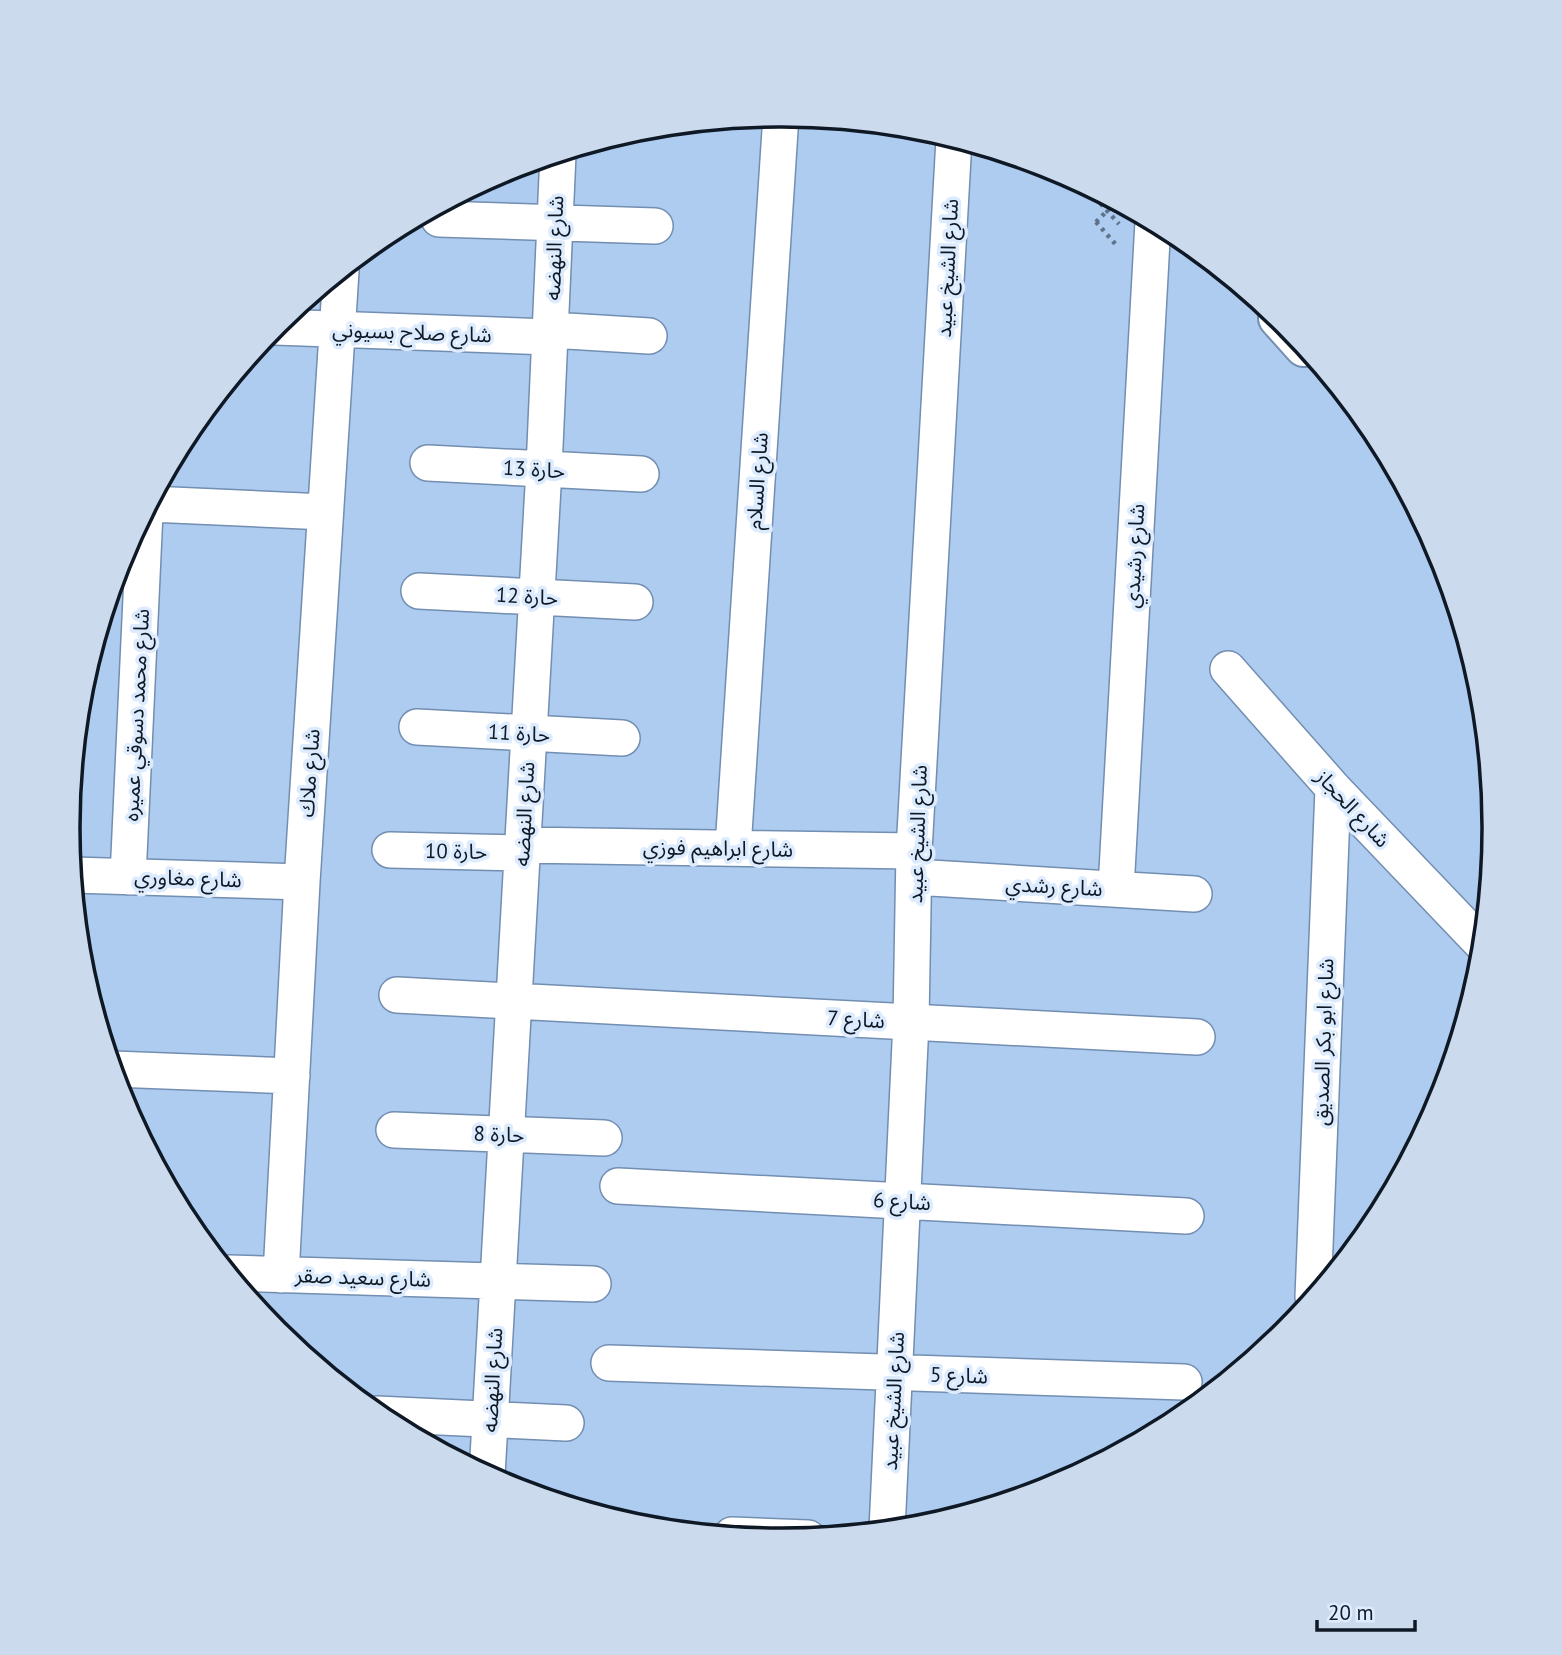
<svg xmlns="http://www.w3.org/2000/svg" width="1562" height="1655" font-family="'PT Sans','Noto Sans Arabic',sans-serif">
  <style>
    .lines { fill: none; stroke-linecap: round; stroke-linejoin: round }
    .street-casing { stroke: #728eb1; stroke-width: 38 }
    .secondary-casing { stroke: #728eb1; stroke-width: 42 }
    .path { stroke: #5e728b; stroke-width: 4.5; stroke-dasharray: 3.5 5; stroke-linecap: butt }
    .street { stroke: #fff; stroke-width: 35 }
    .secondary { stroke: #fff; stroke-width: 38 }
    .path-bridge { stroke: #5e728b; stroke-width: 4.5; stroke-dasharray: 3.5 5; stroke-linecap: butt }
    .labels { text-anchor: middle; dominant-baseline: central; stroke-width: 7; stroke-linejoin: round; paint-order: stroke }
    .street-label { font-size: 21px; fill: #0f1926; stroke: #dcebfe }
    .rim { fill: none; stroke: #0f1926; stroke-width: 3.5 }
  </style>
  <rect width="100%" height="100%" fill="#aecbf0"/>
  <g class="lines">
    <!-- street casing -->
    <g class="street-casing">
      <path id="street" d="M 439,219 L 655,226
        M 275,327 L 550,337
        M 551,330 L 649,336
        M 428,463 L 641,474
        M 150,504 L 325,512
        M 419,591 L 635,602
        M 1228,669 L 1333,788 L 1482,944
        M 417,727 L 622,738
        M 523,845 L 914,851
        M 733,848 L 781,115
        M 390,850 L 522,853
        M 73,875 L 302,882
        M 128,877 L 145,512
        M 914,877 L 1194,894
        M 1116,889 L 1153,222
        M 397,995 L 1197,1037
        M 113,1069 L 292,1076
        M 394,1130 L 604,1138
        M 618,1186 L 1186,1216
        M 229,1273 L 593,1284
        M 281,1275 L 302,882 L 341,271
        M 1313,1297 L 1333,788
        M 609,1363 L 1184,1382
        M 377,1414 L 566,1423
        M 487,1475 L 544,469 L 558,154
        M 887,1530 L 911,1022 L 914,851 L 954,139
        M 732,1535 L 808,1538"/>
    </g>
    <!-- secondary casing -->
    <g class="secondary-casing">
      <path id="secondary" d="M 1278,318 L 1304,347"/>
    </g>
    <!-- path -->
    <path class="path" d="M 1095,191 L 1092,194 L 1119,224
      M 1096,222 L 1118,247"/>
    <!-- street -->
    <use href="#street" class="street"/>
    <!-- secondary -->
    <use href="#secondary" class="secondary"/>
    <!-- path-bridge -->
    <path class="path-bridge" d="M 1096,222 L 1116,202"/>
  </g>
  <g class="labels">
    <!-- street labels -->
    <g class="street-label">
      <text transform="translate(554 248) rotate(-88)">شارع النهضه</text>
      <text transform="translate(947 268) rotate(-87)">شارع الشيخ عبيد</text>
      <text transform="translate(412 332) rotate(2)">شارع صلاح بسيوني</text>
      <text transform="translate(534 469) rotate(3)">حارة 13</text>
      <text transform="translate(757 481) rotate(-86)">شارع السلام</text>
      <text transform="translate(1134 556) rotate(-87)">شارع رشيدي</text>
      <text transform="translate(527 596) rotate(3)">حارة 12</text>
      <text transform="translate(136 715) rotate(-87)">شارع محمد دسوقي عميره</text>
      <text transform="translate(519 733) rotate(3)">حارة 11</text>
      <text transform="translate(309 773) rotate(-86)">شارع ملاك</text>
      <text transform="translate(1353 808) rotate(47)">شارع الحجاز</text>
      <text transform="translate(524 814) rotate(-87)">شارع النهضه</text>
      <text transform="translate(917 834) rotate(-88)">شارع الشيخ عبيد</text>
      <text transform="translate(718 848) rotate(1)">شارع ابراهيم فوزي</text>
      <text transform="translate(456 851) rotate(1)">حارة 10</text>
      <text transform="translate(188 878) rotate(2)">شارع مغاوري</text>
      <text transform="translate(1054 886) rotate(3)">شارع رشدي</text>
      <text transform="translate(856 1019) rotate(3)">شارع 7</text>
      <text transform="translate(1323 1042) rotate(-88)">شارع ابو بكر الصديق</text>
      <text transform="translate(499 1134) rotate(2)">حارة 8</text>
      <text transform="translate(902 1201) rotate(3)">شارع 6</text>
      <text transform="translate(363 1277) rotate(2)">شارع سعيد صقر</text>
      <text transform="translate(959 1375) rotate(2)">شارع 5</text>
      <text transform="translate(492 1380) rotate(-87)">شارع النهضه</text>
      <text transform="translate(893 1401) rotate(-87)">شارع الشيخ عبيد</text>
    </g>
  </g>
  <!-- crop -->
  <path d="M0 0H1562V1655H0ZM780 127H782A700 700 0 0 1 1482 827V828A700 700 0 0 1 782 1528H780A700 700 0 0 1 80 828V827A700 700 0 0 1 780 127Z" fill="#ccdaed" fill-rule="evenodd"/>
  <path class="rim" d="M780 127H782A700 700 0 0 1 1482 827V828A700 700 0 0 1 782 1528H780A700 700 0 0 1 80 828V827A700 700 0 0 1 780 127Z"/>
  <!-- scale -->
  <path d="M1317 1620v10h98v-10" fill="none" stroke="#0f1926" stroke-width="3.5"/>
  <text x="1328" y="1620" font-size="21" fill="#0f1926" stroke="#dcebfe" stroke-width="5" paint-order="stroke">20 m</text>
</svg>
